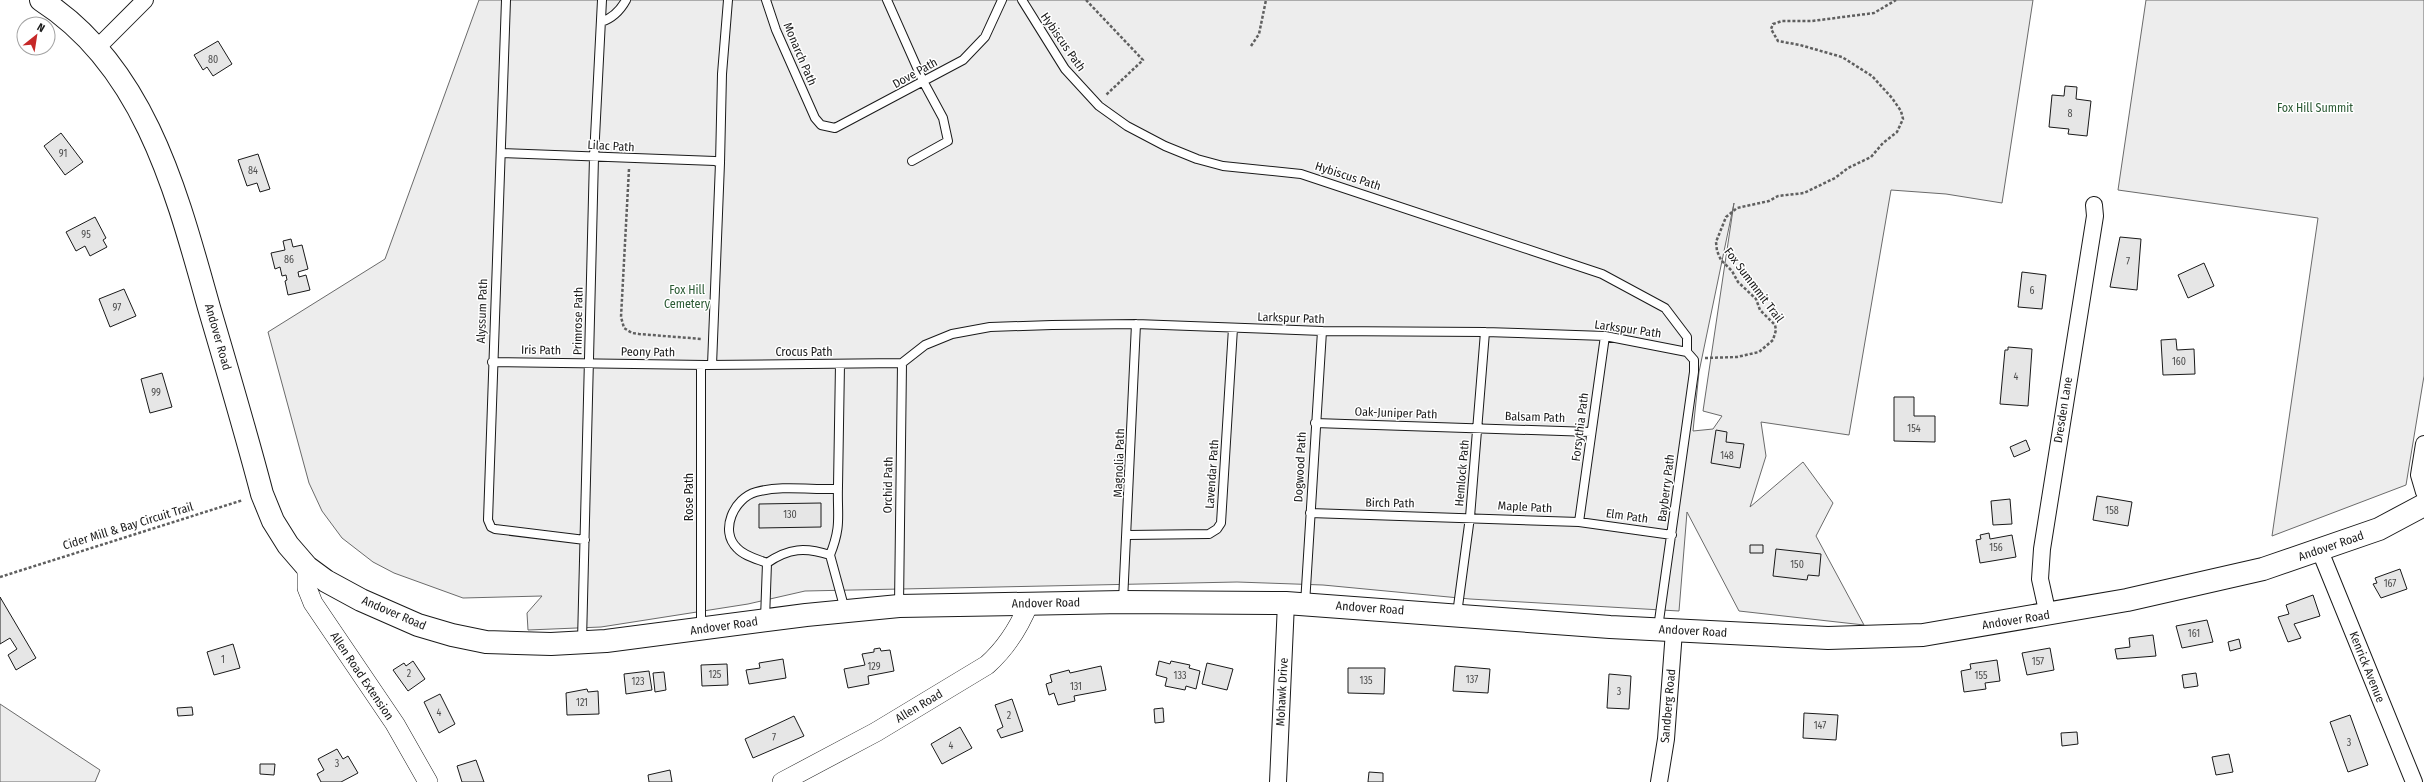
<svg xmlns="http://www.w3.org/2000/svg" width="2424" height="782" font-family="'Fira Sans Condensed',sans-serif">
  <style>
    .built { fill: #ededed; stroke: #6a6a6a; fill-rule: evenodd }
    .building { fill: #e6e6e6; stroke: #1a1a1a }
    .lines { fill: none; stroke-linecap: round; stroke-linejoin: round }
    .service-casing { stroke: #1a1a1a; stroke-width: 10 }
    .minor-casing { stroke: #1a1a1a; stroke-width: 18 }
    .tertiary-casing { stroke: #1a1a1a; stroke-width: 20 }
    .secondary-casing { stroke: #1a1a1a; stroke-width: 24 }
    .path { stroke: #5f5f5f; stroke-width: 2.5; stroke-dasharray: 3 2; stroke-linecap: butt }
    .service { stroke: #fff; stroke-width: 8 }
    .minor { stroke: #fff; stroke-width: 16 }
    .tertiary { stroke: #fff; stroke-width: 19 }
    .secondary { stroke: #fff; stroke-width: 22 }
    .labels { text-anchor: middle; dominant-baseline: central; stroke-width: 3; stroke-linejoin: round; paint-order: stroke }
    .number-label { font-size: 10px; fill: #4d4d4d }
    .street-label { font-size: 12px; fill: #1a1a1a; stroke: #fff }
    .park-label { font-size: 12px; fill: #2b5a34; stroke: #fff }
  </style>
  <rect width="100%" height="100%" fill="#fff"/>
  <!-- built -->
  <path class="built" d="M 479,0 L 2033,0 L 2002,203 L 1946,194 L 1891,190 L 1849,435 L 1761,422 L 1766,456 L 1750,507 L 1803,462 L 1833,503 L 1816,536 L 1864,625 L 1739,611 L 1687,512 L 1679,611 L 1470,599 L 1323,585 L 1237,582 L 805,591 L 748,604 L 601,627 L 528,630 L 527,613 L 542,596 L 463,598 L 394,573 L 373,562 L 342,538 L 322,511 L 309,483 L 268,332 L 385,259 ZM 1734,203 L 1703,411 L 1722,416 L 1713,429 L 1693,431 L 1699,372 Z
    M 2146,0 L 2424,0 L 2424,376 L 2406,485 L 2272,536 L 2318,218 L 2118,190 Z
    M 0,704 L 100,770 L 95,782 L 0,782 Z"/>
  <!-- building -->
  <path class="building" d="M 218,41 L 232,64 L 213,76 L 207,67 L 203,70 L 194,55 Z
    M 2065,86 L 2077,87 L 2076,99 L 2091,101 L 2087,136 L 2068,134 L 2069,129 L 2049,127 L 2052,95 L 2064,96 Z
    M 61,133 L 83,162 L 65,175 L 44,146 Z
    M 258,154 L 270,189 L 260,192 L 257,183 L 247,186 L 238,160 Z
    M 95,217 L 106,238 L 103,240 L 107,247 L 90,256 L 85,246 L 76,251 L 66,232 Z
    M 2120,237 L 2141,239 L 2137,290 L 2110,287 Z
    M 291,239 L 293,247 L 302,245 L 308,269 L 298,272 L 299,277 L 306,275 L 310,290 L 288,295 L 285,281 L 287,280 L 286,275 L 282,276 L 280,267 L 275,269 L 271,253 L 285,250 L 283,241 Z
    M 2204,263 L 2214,286 L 2188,298 L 2178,275 Z
    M 2022,272 L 2046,275 L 2042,309 L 2018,307 Z
    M 124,289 L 136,316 L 110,327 L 99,299 Z
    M 2176,339 L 2177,350 L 2194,349 L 2195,374 L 2163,375 L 2161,340 Z
    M 2008,347 L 2032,349 L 2028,406 L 2000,404 L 2005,350 L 2008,350 Z
    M 162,373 L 172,407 L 150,413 L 141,379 Z
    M 1894,397 L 1914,397 L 1914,416 L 1935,416 L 1935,442 L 1894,441 Z
    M 1716,430 L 1727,432 L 1726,442 L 1744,444 L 1740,468 L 1711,463 Z
    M 2026,440 L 2030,450 L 2014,457 L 2010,447 Z
    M 2097,496 L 2132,502 L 2128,526 L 2093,520 Z
    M 2010,499 L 2012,524 L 1993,525 L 1991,501 Z
    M 821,503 L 821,527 L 759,528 L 759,504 Z
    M 1989,533 L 1990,539 L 2012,535 L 2016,557 L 1980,563 L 1976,540 L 1981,539 L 1980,535 Z
    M 1750,545 L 1763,545 L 1763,553 L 1750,553 Z
    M 1776,549 L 1821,554 L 1819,576 L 1808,575 L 1807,580 L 1773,576 Z
    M 2400,569 L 2407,589 L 2381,598 L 2373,584 L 2377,583 L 2375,578 Z
    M 2313,595 L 2320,616 L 2294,624 L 2301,638 L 2288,642 L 2278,617 L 2289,614 L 2286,605 Z
    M 0,597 L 36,658 L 16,670 L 8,655 L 17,649 L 10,638 L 0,644 Z
    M 2207,620 L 2213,642 L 2182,648 L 2176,626 Z
    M 2153,635 L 2156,656 L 2117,659 L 2115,649 L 2130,647 L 2129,638 Z
    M 2239,639 L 2241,648 L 2230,651 L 2228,642 Z
    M 233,644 L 240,668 L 214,675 L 207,652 Z
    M 880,648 L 881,651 L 890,650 L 894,671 L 868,676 L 869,684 L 848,688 L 844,669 L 865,665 L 862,654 L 874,652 L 874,649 Z
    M 2050,648 L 2054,670 L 2027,675 L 2022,653 Z
    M 783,659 L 786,678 L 749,684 L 746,670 L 760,668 L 759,663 Z
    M 1997,660 L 2000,681 L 1985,683 L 1986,689 L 1964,692 L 1961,671 L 1971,669 L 1970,664 Z
    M 413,661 L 425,679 L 408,691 L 393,670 L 404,663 L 406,666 Z
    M 1159,661 L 1170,664 L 1171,661 L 1190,665 L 1189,668 L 1200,671 L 1196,689 L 1186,686 L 1185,690 L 1165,686 L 1167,678 L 1156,675 Z
    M 1207,663 L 1233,669 L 1227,690 L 1202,684 Z
    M 727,664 L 728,685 L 702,686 L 701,665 Z
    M 1101,666 L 1106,690 L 1074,696 L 1075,701 L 1058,705 L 1054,693 L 1049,695 L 1046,684 L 1052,682 L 1050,675 L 1069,670 L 1070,673 Z
    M 1455,666 L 1490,669 L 1488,693 L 1453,691 Z
    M 1348,668 L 1385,668 L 1384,694 L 1348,693 Z
    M 649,671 L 652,690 L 626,694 L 624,674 Z
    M 664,672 L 666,690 L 655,692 L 653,673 Z
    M 2196,673 L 2198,686 L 2184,688 L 2182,675 Z
    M 1609,674 L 1631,676 L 1629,709 L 1607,708 Z
    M 587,689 L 588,692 L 598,691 L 599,714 L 567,715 L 566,693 Z
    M 440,694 L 455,724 L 439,733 L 424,702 Z
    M 1012,699 L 1023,731 L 1001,738 L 997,730 L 1003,727 L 995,705 Z
    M 192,707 L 193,715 L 178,716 L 177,708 Z
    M 1163,708 L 1164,722 L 1155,723 L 1154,709 Z
    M 1804,713 L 1838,715 L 1836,740 L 1803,738 Z
    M 2350,715 L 2368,765 L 2348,772 L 2330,722 Z
    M 794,716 L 804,736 L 753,758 L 745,739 Z
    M 960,727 L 972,748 L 942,764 L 931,744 Z
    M 2077,732 L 2078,744 L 2062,746 L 2061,733 Z
    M 337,749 L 343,759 L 348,756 L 358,773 L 341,782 L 321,782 L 317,774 L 324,770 L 318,759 Z
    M 2229,754 L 2233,772 L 2216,775 L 2212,757 Z
    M 476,760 L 484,782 L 462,782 L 457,766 Z
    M 260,764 L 275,764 L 274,775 L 260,774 Z
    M 670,770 L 672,782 L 649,782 L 648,775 Z
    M 1369,772 L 1383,773 L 1383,782 L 1368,782 Z"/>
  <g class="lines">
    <!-- service casing -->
    <g class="service-casing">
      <path id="service" d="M 506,0 L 488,520 L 491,527 L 495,529 L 585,540
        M 766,0 L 776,30 L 815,118 L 821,125 L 835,128 L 963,60 L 985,37 L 1002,0
        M 887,0 L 923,81 L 943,118 L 948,141 L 912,161
        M 1022,0 L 1065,69 L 1099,106 L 1127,126 L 1165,146 L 1197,159 L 1223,166 L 1301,174 L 1602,274 L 1665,308 L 1687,337 L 1687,352
        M 601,22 C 613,18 620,11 626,0
        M 501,153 L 715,161 L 720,163 L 712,365
        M 720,163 L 722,74 L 728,0
        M 492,362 L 706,365 L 902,363
        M 902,363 L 925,345 L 952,334 L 990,327 L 1052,325 L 1136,324 L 1322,331 L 1485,332 L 1605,336 L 1687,352
        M 1315,423 L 1591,432
        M 838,489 C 812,490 781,485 756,492 C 734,498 719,531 737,548 C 744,556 757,559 767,563 C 789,548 805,547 830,555 C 842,525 837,516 838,486 C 839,445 839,405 840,364
        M 1310,513 L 1579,522 L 1672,535
        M 1579,522 L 1605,336
        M 1128,535 L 1209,534 L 1217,529 L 1221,523 L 1233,328
        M 830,555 L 845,610
        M 1123,601 L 1136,324
        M 1305,604 L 1322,331
        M 899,606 L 902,363
        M 1457,614 L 1470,517 L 1485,332
        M 765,619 L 767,563
        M 1658,628 L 1694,372 L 1694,360 L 1687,352
        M 701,629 L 701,365
        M 582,641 L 594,157 L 602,0"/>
    </g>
    <!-- minor casing -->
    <g class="minor-casing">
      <path id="minor" d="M 97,48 L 145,0
        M 2424,444 L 2419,475 L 2424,492
        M 2320,551 L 2414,782
        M 2048,615 L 2040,579 L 2042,549 L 2095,216 L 2094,205
        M 1278,782 L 1286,603
        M 1659,782 L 1666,739 L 1674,631"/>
    </g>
    <!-- tertiary casing -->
    <g class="tertiary-casing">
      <path id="tertiary" d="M 307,567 L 307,588 L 313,603 L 395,724 L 428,782
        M 782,782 L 876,732 L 987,665 C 1007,647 1019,628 1029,603"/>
    </g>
    <!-- secondary casing -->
    <g class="secondary-casing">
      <path id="secondary" d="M 41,0 C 147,68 178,198 210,311 C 228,372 246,433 262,494 L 273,521 L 288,545 L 307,567 L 326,581 L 361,600 L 418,625 L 452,635 L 486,642 L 551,644 L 606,641 L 806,615 L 899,606 L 1123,602 L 1286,603 L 1610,627 L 1828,638 L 1923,635 L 2127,600 L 2263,569 L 2379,529 L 2424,505"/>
    </g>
    <!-- path -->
    <path class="path" d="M 1086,0 L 1143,60 L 1106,95
      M 1251,46 L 1259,34 L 1266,0
      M 629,169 L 621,317 L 624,328 L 632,333 L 639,334 L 702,339
      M 1705,358 L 1737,357 L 1759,352 L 1773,340 L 1776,330 L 1775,325 L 1760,310 L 1756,299 L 1738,282 L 1732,271 L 1721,260 L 1717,251 L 1716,242 L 1726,217 L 1737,208 L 1769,201 L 1778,196 L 1804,193 L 1835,178 L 1848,168 L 1871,157 L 1883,143 L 1897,132 L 1903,119 L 1901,111 L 1892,98 L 1872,76 L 1842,57 L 1800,45 L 1778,41 L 1771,29 L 1773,24 L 1782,21 L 1812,21 L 1874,13 L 1896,0
      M 0,577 L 243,500"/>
    <!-- service -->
    <use href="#service" class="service"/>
    <!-- minor -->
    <use href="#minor" class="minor"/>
    <!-- tertiary -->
    <use href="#tertiary" class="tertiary"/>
    <!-- secondary -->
    <use href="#secondary" class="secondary"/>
  </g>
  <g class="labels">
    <!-- number labels -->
    <g class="number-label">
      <text x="213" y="60">80</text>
      <text x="2070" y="114">8</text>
      <text x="63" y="154">91</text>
      <text x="253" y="171">84</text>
      <text x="86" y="235">95</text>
      <text x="289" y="260">86</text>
      <text x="2128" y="262">7</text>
      <text x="2032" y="291">6</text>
      <text x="117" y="308">97</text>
      <text x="2179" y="362">160</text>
      <text x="2016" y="377">4</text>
      <text x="156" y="393">99</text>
      <text x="1914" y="429">154</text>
      <text x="1727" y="456">148</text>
      <text x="2112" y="511">158</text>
      <text x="790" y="515">130</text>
      <text x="1996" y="548">156</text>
      <text x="1797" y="565">150</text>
      <text x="2390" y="584">167</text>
      <text x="2194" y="634">161</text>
      <text x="223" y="660">1</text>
      <text x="2038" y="662">157</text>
      <text x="874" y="667">129</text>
      <text x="409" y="674">2</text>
      <text x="715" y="675">125</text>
      <text x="1180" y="676">133</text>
      <text x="1981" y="676">155</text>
      <text x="1472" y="680">137</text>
      <text x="1366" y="681">135</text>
      <text x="638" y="682">123</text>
      <text x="1076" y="687">131</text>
      <text x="1619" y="692">3</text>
      <text x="582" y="703">121</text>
      <text x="439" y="713">4</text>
      <text x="1009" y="716">2</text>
      <text x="1820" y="726">147</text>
      <text x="774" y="738">7</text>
      <text x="2349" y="743">3</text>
      <text x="951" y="746">4</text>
      <text x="337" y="764">3</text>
    </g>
    <!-- street labels -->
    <g class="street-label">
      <text transform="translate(1063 42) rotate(55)">Hybiscus Path</text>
      <text transform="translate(800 54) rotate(67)">Monarch Path</text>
      <text transform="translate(915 73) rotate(-29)">Dove Path</text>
      <text transform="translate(611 146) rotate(3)">Lilac Path</text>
      <text transform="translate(1348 176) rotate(18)">Hybiscus Path</text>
      <text transform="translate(1754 285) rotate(53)">Fox Summmit Trail</text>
      <text transform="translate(482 311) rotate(-88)">Alyssum Path</text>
      <text transform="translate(1291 318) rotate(2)">Larkspur Path</text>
      <text transform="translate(578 321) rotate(-89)">Primrose Path</text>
      <text transform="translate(1628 329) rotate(8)">Larkspur Path</text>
      <text transform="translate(218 337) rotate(74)">Andover Road</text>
      <text transform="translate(541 350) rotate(1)">Iris Path</text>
      <text transform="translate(648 352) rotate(1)">Peony Path</text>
      <text x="804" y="352">Crocus Path</text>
      <text transform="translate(2063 410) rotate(-81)">Dresden Lane</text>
      <text transform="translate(1396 413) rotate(2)">Oak-Juniper Path</text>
      <text transform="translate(1535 417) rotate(2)">Balsam Path</text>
      <text transform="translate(1580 427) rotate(-83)">Forsythia Path</text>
      <text transform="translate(1119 463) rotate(-88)">Magnolia Path</text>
      <text transform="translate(1300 467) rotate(-87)">Dogwood Path</text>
      <text transform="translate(1462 473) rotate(-85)">Hemlock Path</text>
      <text transform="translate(1212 474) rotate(-86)">Lavendar Path</text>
      <text transform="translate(888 485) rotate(-89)">Orchid Path</text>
      <text transform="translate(1666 488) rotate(-83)">Bayberry Path</text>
      <text transform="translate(689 497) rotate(-90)">Rose Path</text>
      <text transform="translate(1390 503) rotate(1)">Birch Path</text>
      <text transform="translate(1525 507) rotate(3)">Maple Path</text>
      <text transform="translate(1627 516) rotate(8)">Elm Path</text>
      <text transform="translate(128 526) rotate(-17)">Cider Mill &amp; Bay Circuit Trail</text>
      <text transform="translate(2331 546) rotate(-19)">Andover Road</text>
      <text transform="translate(1046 603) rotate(-1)">Andover Road</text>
      <text transform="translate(1370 608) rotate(4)">Andover Road</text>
      <text transform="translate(394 613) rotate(23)">Andover Road</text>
      <text transform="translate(2016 620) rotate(-9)">Andover Road</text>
      <text transform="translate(724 626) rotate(-8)">Andover Road</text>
      <text transform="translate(1693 631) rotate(3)">Andover Road</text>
      <text transform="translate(2367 667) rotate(68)">Kenrick Avenue</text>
      <text transform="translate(362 676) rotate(56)">Allen Road Extension</text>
      <text transform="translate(1282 692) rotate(-87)">Mohawk Drive</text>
      <text transform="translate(919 706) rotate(-31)">Allen Road</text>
      <text transform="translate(1668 706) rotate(-85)">Sandberg Road</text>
    </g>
    <!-- park labels -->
    <g class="park-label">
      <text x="2315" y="108">Fox Hill Summit</text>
      <text x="687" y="290">Fox Hill<tspan x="687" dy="14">Cemetery</tspan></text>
    </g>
  </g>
  <!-- north arrow -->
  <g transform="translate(36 36) rotate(30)"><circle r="19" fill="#ffffff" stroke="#a3a3a3"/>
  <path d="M0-3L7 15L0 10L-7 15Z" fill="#c62828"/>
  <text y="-6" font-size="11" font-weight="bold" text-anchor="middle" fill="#1a1a1a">N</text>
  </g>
</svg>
